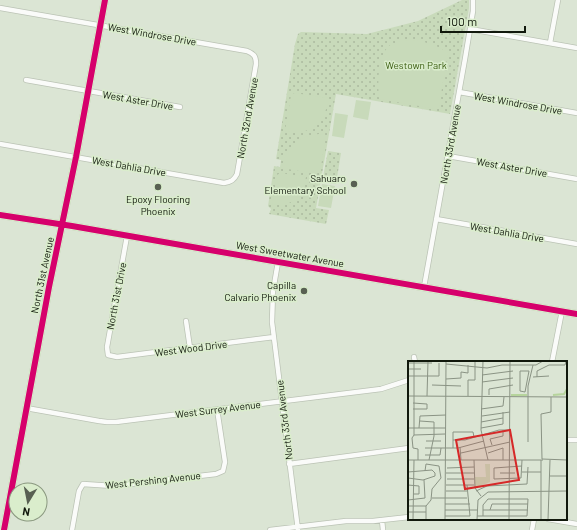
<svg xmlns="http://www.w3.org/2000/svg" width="577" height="530" font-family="Barlow,sans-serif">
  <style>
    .park { fill: url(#park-dots) }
    .pitch { fill: #c8daba }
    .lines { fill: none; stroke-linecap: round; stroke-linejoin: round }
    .street-casing { stroke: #bbc3b5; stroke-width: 6 }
    .secondary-casing { stroke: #bbc3b5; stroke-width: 8 }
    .street { stroke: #fafbf9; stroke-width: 4.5 }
    .secondary { stroke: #fafbf9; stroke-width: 6 }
    .cycleway-casing { stroke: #daedcc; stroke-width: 8 }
    .cycleway { stroke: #d6006c; stroke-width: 6 }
    .poi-dot { fill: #586052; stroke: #daedcc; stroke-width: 1.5 }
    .labels { text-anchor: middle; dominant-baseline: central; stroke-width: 3; stroke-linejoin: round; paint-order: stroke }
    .street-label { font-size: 10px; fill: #11180c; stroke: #daedcc }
    .park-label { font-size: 10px; fill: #3a5c10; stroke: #daedcc }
    .poi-label { font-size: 10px; fill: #11180c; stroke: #daedcc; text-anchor: end }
    .inset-river { fill: none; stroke: #b6d49c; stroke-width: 2 }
    .inset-road { fill: none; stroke: #8a9384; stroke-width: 1 }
    .view { fill: #d62828; fill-opacity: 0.15; stroke: #d62828; stroke-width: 2 }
    .inset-edge { fill: none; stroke: #11180c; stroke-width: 2 }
  </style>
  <defs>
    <pattern id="park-dots" width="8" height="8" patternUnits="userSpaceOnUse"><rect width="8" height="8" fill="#c8daba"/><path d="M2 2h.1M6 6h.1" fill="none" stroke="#abba9f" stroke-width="1.8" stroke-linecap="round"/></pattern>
  </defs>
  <rect width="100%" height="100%" fill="#dbe5d4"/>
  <!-- park -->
  <path class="park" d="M 462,0 L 469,0 L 469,8 L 450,114 L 336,94 L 316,208 L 329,210 L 326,224 L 269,214 L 271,209 L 268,206 L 274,166 L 280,167 L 281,160 L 276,159 L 295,44 L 298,34 L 301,32 L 367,34 L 418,21 Z
    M 328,151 L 341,153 L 336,184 L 322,182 Z"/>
  <!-- pitch -->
  <path class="pitch" d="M 404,40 L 421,41 L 436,46 L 448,52 L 439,106 L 436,109 L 379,99 C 378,83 377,57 389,46 C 392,43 400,42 404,40 Z
    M 294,93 L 329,98 C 325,122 310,137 285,131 L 291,95 Z
    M 356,100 L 371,102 L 368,120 L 353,117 Z
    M 335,113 L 348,115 L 344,138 L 332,136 Z
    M 319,134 L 326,136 L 320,172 L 316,174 L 282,168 C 286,147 297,136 319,134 Z
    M 280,173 L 306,177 C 302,197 293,207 272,204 L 277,175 Z
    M 322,184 L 335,186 L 331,208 L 318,206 Z"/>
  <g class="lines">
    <!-- street casing -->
    <g class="street-casing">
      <path id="street" d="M 0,8 L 247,51 C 254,54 256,56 256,64 L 237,174 C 234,180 231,182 224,183 L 0,144
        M 470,29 L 577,48
        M 550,43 L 558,0
        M 26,80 L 180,107
        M 459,92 L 577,113
        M 448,156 L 577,179
        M 436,219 L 577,244
        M 127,236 L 107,347 L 108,355 L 117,357 L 274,337
        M 278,262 L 273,291 L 272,322 L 298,530
        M 424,287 L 465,59 L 473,11 L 473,0
        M 186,321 L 190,348
        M 414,357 L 415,362
        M 552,362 L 562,311
        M 26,408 L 99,421 L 107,422 L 116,422 L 381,389 L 409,380
        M 566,440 L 577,440
        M 289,464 L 409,448
        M 548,519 L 577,524
        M 382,520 L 383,530
        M 72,530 L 79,491 L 83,484 L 113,486 L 216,474 L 223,471 L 225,462 L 217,409
        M 270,530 L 346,521 L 373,521 L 409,517
        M 532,530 L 534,519"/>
    </g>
    <!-- secondary casing -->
    <g class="secondary-casing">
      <path id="secondary" d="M 0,215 L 72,226 L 577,314
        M 4,530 L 49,287 L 76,157 L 105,0"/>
    </g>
    <!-- street -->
    <use href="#street" class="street"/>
    <!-- secondary -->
    <use href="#secondary" class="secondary"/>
    <!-- cycleway casing -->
    <g class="cycleway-casing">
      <path id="cycleway" d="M 0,215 L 72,226 L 577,314
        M 4,530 L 49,287 L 76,157 L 105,0"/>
    </g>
    <!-- cycleway -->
    <use href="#cycleway" class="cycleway"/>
  </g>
  <!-- markers -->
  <g class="poi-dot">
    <circle cx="354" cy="184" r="4"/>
    <circle cx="158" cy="187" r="4"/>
    <circle cx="304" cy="291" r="4"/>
  </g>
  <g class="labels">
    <!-- street labels -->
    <g class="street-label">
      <text transform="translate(152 34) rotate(10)">West Windrose Drive</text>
      <text transform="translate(138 100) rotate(10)">West Aster Drive</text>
      <text transform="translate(518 103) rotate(10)">West Windrose Drive</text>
      <text transform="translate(247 118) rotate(-80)">North 32nd Avenue</text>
      <text transform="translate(450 144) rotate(-80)">North 33rd Avenue</text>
      <text transform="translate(129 166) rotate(10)">West Dahlia Drive</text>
      <text transform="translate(512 167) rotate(10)">West Aster Drive</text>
      <text transform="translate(507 232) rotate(10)">West Dahlia Drive</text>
      <text transform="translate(290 254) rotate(10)">West Sweetwater Avenue</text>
      <text transform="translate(42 275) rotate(-78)">North 31st Avenue</text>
      <text transform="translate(116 296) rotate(-79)">North 31st Drive</text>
      <text transform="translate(191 348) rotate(-7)">West Wood Drive</text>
      <text transform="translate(218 409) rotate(-7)">West Surrey Avenue</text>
      <text transform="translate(284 420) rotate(-97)">North 33rd Avenue</text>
      <text transform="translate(153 480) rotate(-6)">West Pershing Avenue</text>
    </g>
    <!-- park labels -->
    <g class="park-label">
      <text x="416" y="65">Westown Park</text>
    </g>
    <!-- poi labels -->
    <g class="poi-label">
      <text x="346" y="178">Sahuaro<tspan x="346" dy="12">Elementary School</tspan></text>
      <text x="158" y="199" text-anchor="middle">Epoxy Flooring<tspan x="158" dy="12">Phoenix</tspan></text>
      <text x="296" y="285">Capilla<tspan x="296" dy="12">Calvario Phoenix</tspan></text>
    </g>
  </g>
  <!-- overview -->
  <g transform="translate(408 361)">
    <rect width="159" height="159" fill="#dbe5d4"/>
    <path d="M 77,103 L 82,103 L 82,121 L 67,127 L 67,116 L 78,116 Z" fill="#c8daba"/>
    <path class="inset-river" d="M 103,34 L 119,34M 145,34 L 156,33 L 159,28"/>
    <path class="inset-road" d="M 6,0 L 6,74 L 4,77 L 5,87 L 10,88 L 10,99M 75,0 L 73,69 L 80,99M 0,2 L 24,2M 38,3 L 79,7 L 94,4 L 128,4 L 135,0M 0,8 L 13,8M 112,10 L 121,10 L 117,31 L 112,30 ZM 74,14 L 105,10M 0,15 L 31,15 L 31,2M 125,16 L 141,15M 129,16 L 129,10 L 141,4 L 157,4 L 158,0M 38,18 L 53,17 L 53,11 L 60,12 L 60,4M 74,21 L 105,17M 24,24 L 53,25M 81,34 L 81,28 L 105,24M 0,35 L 159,36M 19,35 L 20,0M 60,35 L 60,19 L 67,19 L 67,0M 5,48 L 19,48 L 19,43 L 5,42M 73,48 L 95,45 L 96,36M 74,55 L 102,51M 12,60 L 26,61 L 26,75 L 21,99M 73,61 L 95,57M 0,67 L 38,67M 11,67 L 12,55 L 38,54M 73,67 L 95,63 L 95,51M 6,74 L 37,73M 45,79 L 57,79 L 91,69 L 102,69M 18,80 L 33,80M 120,81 L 120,25 L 125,4M 84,84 L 82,78 L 95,75 L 95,69M 52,86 L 53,99M 17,87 L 50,87 L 76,80M 45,87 L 45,71 L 65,71 L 66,76M 53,92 L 102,81M 80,92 L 95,87 L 95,99M 17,94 L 32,94 L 33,87M 134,98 L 133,53 L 143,51 L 143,36M 134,98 L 159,99M 0,99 L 135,99M 66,99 L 67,127 L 73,135M 39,107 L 66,106M 17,110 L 18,103 L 31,105M 0,111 L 24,109 L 27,112 L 27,115 L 15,119 L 0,117M 114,111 L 133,111M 38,112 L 66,112M 92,112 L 107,112M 142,115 L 159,115M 113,117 L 86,118 L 86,107 L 114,105M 113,117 L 114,99M 39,118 L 66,118M 119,123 L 120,106M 0,124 L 11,125 L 11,133 L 5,133M 38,124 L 66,124M 38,130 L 59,130M 68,130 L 79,125 L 119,123M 24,137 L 59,137M 0,139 L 17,137 L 16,119M 37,143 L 62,143M 0,145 L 18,145M 37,149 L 69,149M 75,149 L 120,149M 82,149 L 84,143 L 120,143M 0,151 L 18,151M 37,155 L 62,155 L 59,124M 69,155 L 119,155 L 120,138 L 80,138 L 75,144 L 75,155M 18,158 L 18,145 L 23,139 L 24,128 L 33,117 L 31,105M 5,159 L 6,99M 37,159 L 38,0M 69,159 L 70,139 L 80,131 L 159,130M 101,159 L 102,0M 133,159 L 133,99M 140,159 L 142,99"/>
    <path class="view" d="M 102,69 L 111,119 L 57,128 L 48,79 Z"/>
    <rect width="159" height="159" class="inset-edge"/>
  </g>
  <!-- north arrow -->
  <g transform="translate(28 502) rotate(190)"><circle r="19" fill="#daedcc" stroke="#8a987f"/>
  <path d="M0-3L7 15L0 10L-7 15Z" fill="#586052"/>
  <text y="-6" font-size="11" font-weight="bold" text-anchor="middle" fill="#11180c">N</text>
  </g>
  <!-- scale -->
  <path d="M441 26v6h84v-6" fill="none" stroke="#11180c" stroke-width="2"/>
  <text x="447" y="26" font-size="12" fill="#11180c" stroke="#daedcc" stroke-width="3" paint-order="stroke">100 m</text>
</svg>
